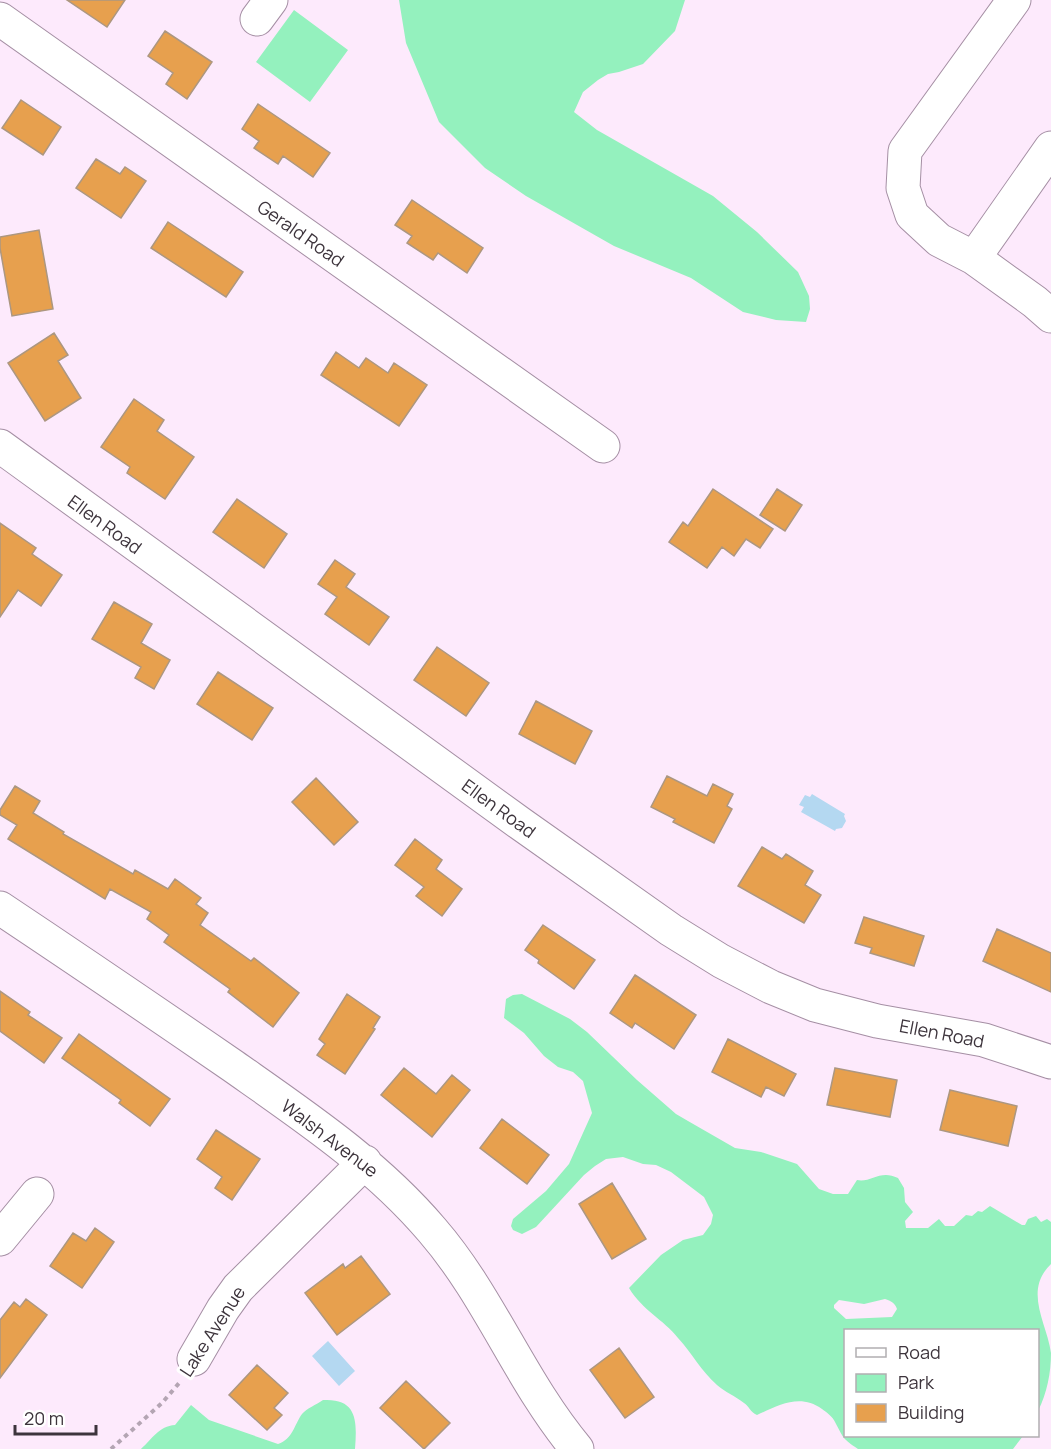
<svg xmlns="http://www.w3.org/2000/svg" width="1051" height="1449" font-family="Manrope,sans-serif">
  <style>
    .green { fill: #94f1be; fill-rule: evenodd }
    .water { fill: #b4d8f1 }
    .building { fill: #e7a04e; stroke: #ac9781; stroke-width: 1.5 }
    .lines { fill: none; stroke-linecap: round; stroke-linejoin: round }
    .minor-casing { stroke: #a58fa4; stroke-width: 35 }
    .path { stroke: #b4a5b3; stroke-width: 4; stroke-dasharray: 4.5 4.5; stroke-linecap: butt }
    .minor { stroke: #fff; stroke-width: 33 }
    .labels { text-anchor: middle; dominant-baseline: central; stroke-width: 6; stroke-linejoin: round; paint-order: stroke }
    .street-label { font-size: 18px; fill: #3d343c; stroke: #fff }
  </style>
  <rect width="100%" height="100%" fill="#fdeafc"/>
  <!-- green -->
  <path class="green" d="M 399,0 L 685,0 L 675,31 L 643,64 L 619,72 L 608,74 L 598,80 L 583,92 L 574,112 L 597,130 L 713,196 L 757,232 L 798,272 L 809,296 L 810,309 L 806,322 L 776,320 L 743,312 L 691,278 L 614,246 L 526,196 L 485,168 L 439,122 L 406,43 Z
    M 294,10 L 348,50 L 310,102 L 256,62 Z
    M 522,994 L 570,1019 L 587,1032 L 637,1080 L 676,1114 L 688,1121 L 735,1148 L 761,1152 L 797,1164 L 819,1189 L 833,1194 L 848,1194 L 857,1180 C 871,1183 880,1169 898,1178 L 904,1188 L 905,1202 L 913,1212 L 905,1221 L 906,1228 L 928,1228 L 939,1219 L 945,1226 L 954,1226 L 966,1215 L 972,1216 L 978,1211 L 982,1212 L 990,1206 L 1022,1225 L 1025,1225 L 1028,1219 L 1036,1216 L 1041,1222 L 1047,1219 L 1051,1222 L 1051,1264 C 1023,1291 1047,1323 1051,1353 C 1051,1373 1047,1393 1038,1411 L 1038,1330 L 846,1330 L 846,1436 L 1023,1436 L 1013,1449 L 858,1449 C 842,1438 844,1439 835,1422 C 833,1417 826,1412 822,1409 C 800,1393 779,1405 757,1415 C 750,1412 749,1406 744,1403 C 735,1396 725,1392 717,1385 C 701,1371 692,1353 678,1338 C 663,1319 643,1311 629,1288 L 661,1255 L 683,1240 L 703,1235 L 711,1224 L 713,1215 L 704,1197 L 671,1172 L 656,1165 L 643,1164 L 623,1157 L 606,1159 L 595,1166 L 584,1175 L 536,1227 L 522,1234 L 513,1230 L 511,1226 L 513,1219 L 546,1191 L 569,1164 L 592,1113 L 583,1081 L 573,1072 L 558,1067 L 544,1056 L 524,1033 L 504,1018 L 506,999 L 513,995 ZM 885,1299 C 891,1301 895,1303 897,1309 L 892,1317 L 846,1319 L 834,1308 L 834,1305 L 839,1300 L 864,1304 Z
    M 323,1400 C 358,1398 357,1422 355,1449 L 141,1449 C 152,1439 159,1426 175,1425 L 191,1405 L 209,1420 L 278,1444 C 293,1439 294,1425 302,1414 C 307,1408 316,1405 323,1400 Z"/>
  <!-- water -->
  <path class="water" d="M 812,794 L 845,814 L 844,816 L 846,821 L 842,828 L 836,829 L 835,831 L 801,812 L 804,807 L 799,805 L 805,795 L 810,797 Z
    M 328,1341 L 355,1371 L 339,1386 L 312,1356 Z"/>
  <!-- building -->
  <path class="building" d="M 67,0 L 125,0 L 107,27 Z
    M 165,31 L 212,62 L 187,99 L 166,84 L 173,73 L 148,56 Z
    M 21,100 L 61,127 L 43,155 L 2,128 Z
    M 258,104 L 330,153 L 313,177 L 283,156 L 278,164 L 254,148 L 259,141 L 242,129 Z
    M 96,159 L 120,174 L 125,167 L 146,181 L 121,218 L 76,188 Z
    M 412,200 L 483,248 L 467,273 L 438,253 L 433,260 L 407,243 L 412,236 L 395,225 Z
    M 168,222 L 243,272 L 226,297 L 151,248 Z
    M 39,230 L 53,309 L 12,316 L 0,248 L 0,237 Z
    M 54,333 L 68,355 L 58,361 L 81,398 L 45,421 L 8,363 Z
    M 336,352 L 359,368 L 366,358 L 388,373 L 394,363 L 427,385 L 399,426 L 321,375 Z
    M 134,399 L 164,420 L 157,431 L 194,457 L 165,499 L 127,473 L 130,467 L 101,447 Z
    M 713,489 L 773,529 L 760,548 L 746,539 L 734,556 L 722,547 L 707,568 L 669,542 L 683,522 L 688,526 Z
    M 777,489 L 802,505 L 785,531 L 760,515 Z
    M 237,499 L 287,534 L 264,568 L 213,532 Z
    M 0,523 L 36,548 L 32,554 L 62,575 L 41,606 L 18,590 L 0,617 Z
    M 335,560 L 355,574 L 346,587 L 389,617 L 369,645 L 325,614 L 337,597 L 318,584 Z
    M 114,602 L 152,624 L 141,643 L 170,660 L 154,689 L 135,678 L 141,667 L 92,639 Z
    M 437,647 L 489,683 L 466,716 L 414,680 Z
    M 218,672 L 273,708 L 252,740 L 197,704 Z
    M 536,701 L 592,731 L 575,764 L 519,734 Z
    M 667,776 L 707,796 L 713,784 L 733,794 L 727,806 L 732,809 L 714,843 L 673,822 L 675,819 L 651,807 Z
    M 316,778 L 358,822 L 334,845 L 292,802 Z
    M 15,786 L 40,801 L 33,813 L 64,832 L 63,834 L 133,874 L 135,870 L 168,889 L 175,879 L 201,898 L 196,904 L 208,913 L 200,925 L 251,961 L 254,958 L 299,993 L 273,1027 L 228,992 L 230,989 L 164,942 L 169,935 L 147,919 L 151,912 L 110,889 L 105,899 L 8,839 L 17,825 L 0,815 L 0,810 Z
    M 415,839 L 442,860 L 436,869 L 462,889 L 442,916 L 416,896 L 424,887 L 395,865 Z
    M 762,847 L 782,859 L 786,854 L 813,871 L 805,885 L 821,895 L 804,923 L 738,886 Z
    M 864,917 L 924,936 L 914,966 L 870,953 L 872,948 L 855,943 Z
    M 543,925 L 595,960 L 574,989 L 538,963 L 539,960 L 525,950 Z
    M 997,929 L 1051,953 L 1051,992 L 983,961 Z
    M 635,975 L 696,1015 L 674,1049 L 635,1023 L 632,1028 L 610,1013 Z
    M 0,991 L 30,1012 L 28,1015 L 62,1038 L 44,1063 L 0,1031 Z
    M 347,994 L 380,1017 L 373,1028 L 375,1029 L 345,1074 L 317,1055 L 325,1044 L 319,1039 Z
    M 79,1034 L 170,1099 L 150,1126 L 119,1103 L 121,1100 L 62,1058 Z
    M 728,1039 L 796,1074 L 784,1096 L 766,1087 L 761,1097 L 712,1072 Z
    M 404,1068 L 436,1094 L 452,1075 L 470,1090 L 432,1137 L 381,1095 Z
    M 835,1068 L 897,1080 L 890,1117 L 827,1105 Z
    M 950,1090 L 1017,1106 L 1008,1146 L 940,1130 Z
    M 502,1119 L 549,1155 L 527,1184 L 480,1148 Z
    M 216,1130 L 260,1159 L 232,1200 L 215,1188 L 222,1177 L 197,1159 Z
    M 612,1183 L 646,1239 L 612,1259 L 579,1204 Z
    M 95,1228 L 114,1242 L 82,1288 L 50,1266 L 73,1233 L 86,1241 Z
    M 361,1256 L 390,1294 L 337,1335 L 305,1293 L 343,1264 L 345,1268 Z
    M 26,1299 L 47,1315 L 0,1378 L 0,1320 L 14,1302 L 20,1307 Z
    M 619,1348 L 654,1397 L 625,1418 L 590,1370 Z
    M 257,1365 L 288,1393 L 274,1408 L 282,1415 L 267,1430 L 229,1395 Z
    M 406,1381 L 450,1423 L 424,1449 L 380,1408 Z"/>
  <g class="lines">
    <!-- minor casing -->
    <g class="minor-casing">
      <path id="minor" d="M 0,19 L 603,446
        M 257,19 L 271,0
        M 1051,148 L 974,258 L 1035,302 L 1051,316
        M 974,258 L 939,240 L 912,215 L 903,188 L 905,151 L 1014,0
        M 0,446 L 521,824 L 671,930 L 721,961 L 771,987 L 815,1005 L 877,1021 L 984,1040 L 1051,1062
        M 0,908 C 78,960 156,1013 233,1066 C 304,1116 376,1164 432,1230 C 490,1297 520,1381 577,1449
        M 0,1239 L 37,1194
        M 194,1359 L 223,1309 L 238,1288 L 365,1162"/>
    </g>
    <!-- path -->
    <path class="path" d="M 111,1449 L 162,1403 L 180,1382"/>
    <!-- minor -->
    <use href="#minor" class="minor"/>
  </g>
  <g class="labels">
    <!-- street labels -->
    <g class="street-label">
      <text transform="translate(301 233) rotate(35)">Gerald Road</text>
      <text transform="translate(105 524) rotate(36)">Ellen Road</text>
      <text transform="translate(499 808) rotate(36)">Ellen Road</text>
      <text transform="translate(942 1033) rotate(11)">Ellen Road</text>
      <text transform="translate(330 1138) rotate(37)">Walsh Avenue</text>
      <text transform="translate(212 1331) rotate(-57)">Lake Avenue</text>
    </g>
  </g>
  <!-- legend -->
  <rect x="844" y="1329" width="195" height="108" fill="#ffffff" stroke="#b1aeb1" stroke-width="1.5"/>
  <rect x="856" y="1348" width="30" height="9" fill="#ffffff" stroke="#b1aeb1" stroke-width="1.5"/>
  <text x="898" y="1359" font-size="18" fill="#3d343c">Road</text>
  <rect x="856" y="1374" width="30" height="18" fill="#94f1be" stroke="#b1aeb1" stroke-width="1.5"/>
  <text x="898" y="1389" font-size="18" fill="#3d343c">Park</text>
  <rect x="856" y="1404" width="30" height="18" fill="#e7a04e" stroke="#b1aeb1" stroke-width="1.5"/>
  <text x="898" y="1419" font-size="18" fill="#3d343c">Building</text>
  <!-- scale -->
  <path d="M15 1425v9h81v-9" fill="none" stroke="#3d343c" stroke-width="3"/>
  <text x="24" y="1425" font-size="18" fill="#3d343c" stroke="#ffffff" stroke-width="4.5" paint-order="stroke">20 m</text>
</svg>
